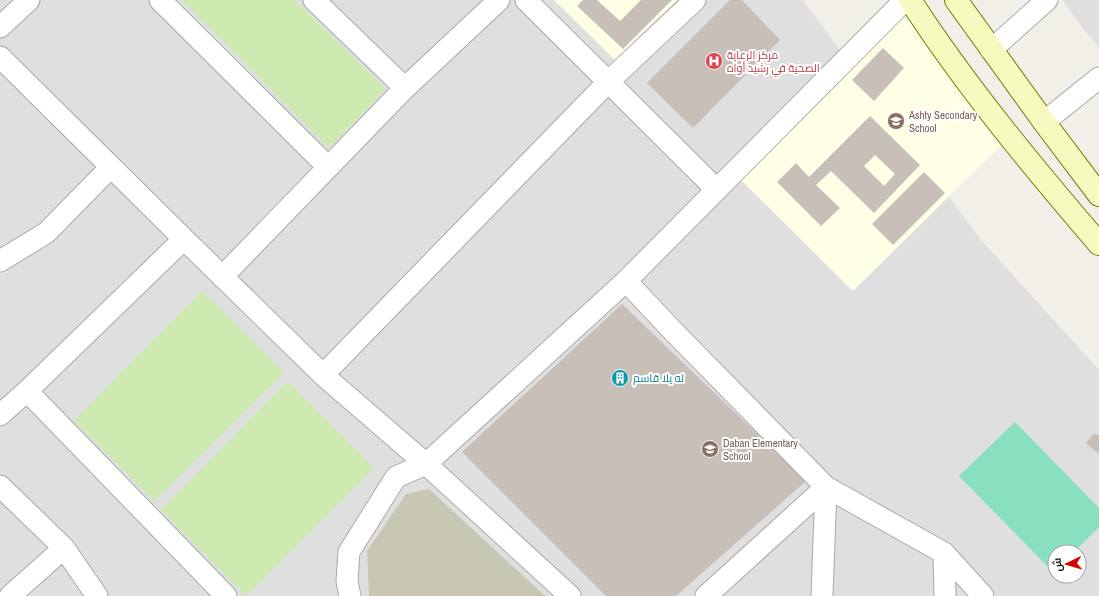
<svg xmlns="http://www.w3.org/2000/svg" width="1099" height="596" font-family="'Archivo Narrow',Cairo,sans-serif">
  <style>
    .residential { fill: #e0dfdf; fill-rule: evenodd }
    .education { fill: #ffffe5 }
    .construction { fill: #c7c7b4 }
    .grass { fill: #cdebb0 }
    .pitch { fill: #88e0be }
    .building { fill: #c7bfb8; fill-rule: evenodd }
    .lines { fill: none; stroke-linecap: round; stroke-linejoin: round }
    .minor-casing { stroke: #a9a9a9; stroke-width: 23 }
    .secondary-casing { stroke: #707d05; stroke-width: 24 }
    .minor { stroke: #fff; stroke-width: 21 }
    .secondary { stroke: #f7fabf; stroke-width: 22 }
    .labels { text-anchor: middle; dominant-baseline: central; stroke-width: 4; stroke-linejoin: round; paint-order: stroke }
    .health-label { font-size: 11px; fill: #be3a42; stroke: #fff; text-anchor: start }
    .education-label { font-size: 11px; fill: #785e54; stroke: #fff; text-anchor: start }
    .culture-label { font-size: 11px; fill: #0d838f; stroke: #fff; text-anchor: start }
  </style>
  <rect width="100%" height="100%" fill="#f2efe9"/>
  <!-- residential -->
  <path class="residential" d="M 0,0 L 803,0 L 981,240 L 1099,370 L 1099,596 L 0,596 ZM 1055,552 L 1079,552 L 1079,576 L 1055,576 Z
    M 1062,0 L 1099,0 L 1099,47 L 1081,26 Z"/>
  <!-- education -->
  <path class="education" d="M 554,0 L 677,0 L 615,60 Z
    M 902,18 L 910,21 L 1000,146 L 853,291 L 739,178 L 897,20 Z"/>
  <!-- construction -->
  <path class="construction" d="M 429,489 L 545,596 L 369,596 L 367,551 L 406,494 Z"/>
  <!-- grass -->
  <path class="grass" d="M 182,0 L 294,0 L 386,89 L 329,148 Z
    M 202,291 L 284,373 L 154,501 L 74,421 Z
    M 288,382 L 374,468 L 246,596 L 161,510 Z"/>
  <!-- pitch -->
  <path class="pitch" d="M 1015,422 L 1099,508 L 1099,527 L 1074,552 L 1055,552 L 1055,570 L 1053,572 L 959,476 Z"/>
  <!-- building -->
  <path class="building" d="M 583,0 L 597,0 L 620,21 L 641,0 L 672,0 L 623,49 L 577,6 Z
    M 730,0 L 742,0 L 780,40 L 693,128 L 647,83 Z
    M 883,48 L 904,68 L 874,101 L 852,80 Z
    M 870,116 L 920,165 L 874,213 L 831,171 L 816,185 L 840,208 L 821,226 L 777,182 L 796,163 L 809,177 ZM 875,155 L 895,174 L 884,186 L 864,166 Z
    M 924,172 L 945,193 L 893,245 L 872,224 Z
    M 622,304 L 806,481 L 676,596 L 606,596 L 462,452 Z
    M 1093,434 L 1099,435 L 1099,454 L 1086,443 Z"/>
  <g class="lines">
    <!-- minor casing -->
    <g class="minor-casing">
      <path id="minor" d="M 160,0 L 328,167
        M 314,0 L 405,88
        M 526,0 L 716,189
        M 0,27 L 29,0
        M 991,50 L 1047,0
        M 0,57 L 184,239 L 323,375 L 426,464 L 570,596
        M 1044,122 L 1099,78
        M 0,261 L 46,233 L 111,167
        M 222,277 L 405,88 L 499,0
        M 626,281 L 672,330 L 826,487 L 822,596
        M 323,375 L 608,82 L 695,0
        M 27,391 L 226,596
        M 0,415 L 27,391 L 184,239
        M 0,486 L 64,548 L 97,596
        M 944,553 L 945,596
        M 10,596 L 64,548
        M 350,596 L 347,581 L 349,552 L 396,477 L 426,464 L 626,281 L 905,0
        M 706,596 L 826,487 L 944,553 L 983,596"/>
    </g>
    <!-- secondary casing -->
    <g class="secondary-casing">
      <path id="secondary" d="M 910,0 C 965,85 1032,166 1099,244
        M 956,0 L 1044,122 L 1099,195"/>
    </g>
    <!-- minor -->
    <use href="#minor" class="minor"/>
    <!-- secondary -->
    <use href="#secondary" class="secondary"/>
  </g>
  <!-- icons -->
  <defs>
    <g id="hospital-disc" transform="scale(0.9)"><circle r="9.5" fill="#e0444e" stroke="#fff"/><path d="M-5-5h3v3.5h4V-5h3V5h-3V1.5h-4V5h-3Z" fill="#fff"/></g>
    <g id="school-disc" transform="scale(0.9)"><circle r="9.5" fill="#8d6e63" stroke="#fff"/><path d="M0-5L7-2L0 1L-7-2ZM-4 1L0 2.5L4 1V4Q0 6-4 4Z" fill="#fff"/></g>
    <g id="building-disc" transform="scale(0.9)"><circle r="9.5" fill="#0f9aa8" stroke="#fff"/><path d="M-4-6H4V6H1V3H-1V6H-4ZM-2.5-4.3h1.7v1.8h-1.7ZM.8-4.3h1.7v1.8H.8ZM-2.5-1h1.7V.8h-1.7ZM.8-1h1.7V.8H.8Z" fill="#fff"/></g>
  </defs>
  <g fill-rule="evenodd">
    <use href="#hospital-disc" x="714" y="61"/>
    <use href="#school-disc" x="896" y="121"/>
    <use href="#building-disc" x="620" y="378"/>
    <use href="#school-disc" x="710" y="449"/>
  </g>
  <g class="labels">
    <!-- health labels -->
    <g class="health-label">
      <text x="727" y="55">مركز الرعاية<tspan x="727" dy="13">الصحية في رشيد أواه</tspan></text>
    </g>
    <!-- education labels -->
    <g class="education-label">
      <text x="909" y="115">Ashty Secondary<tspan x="909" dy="13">School</tspan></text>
      <text x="723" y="443">Daban Elementary<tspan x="723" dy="13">School</tspan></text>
    </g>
    <!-- culture labels -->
    <g class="culture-label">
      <text x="633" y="378">له يلا قاسم</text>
    </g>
  </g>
  <!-- north arrow -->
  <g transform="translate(1067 564) rotate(265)"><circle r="19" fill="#ffffff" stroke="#a7a7a7"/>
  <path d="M0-3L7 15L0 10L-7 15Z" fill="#d40000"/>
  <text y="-6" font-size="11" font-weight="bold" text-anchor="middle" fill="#222222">ش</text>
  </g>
</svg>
